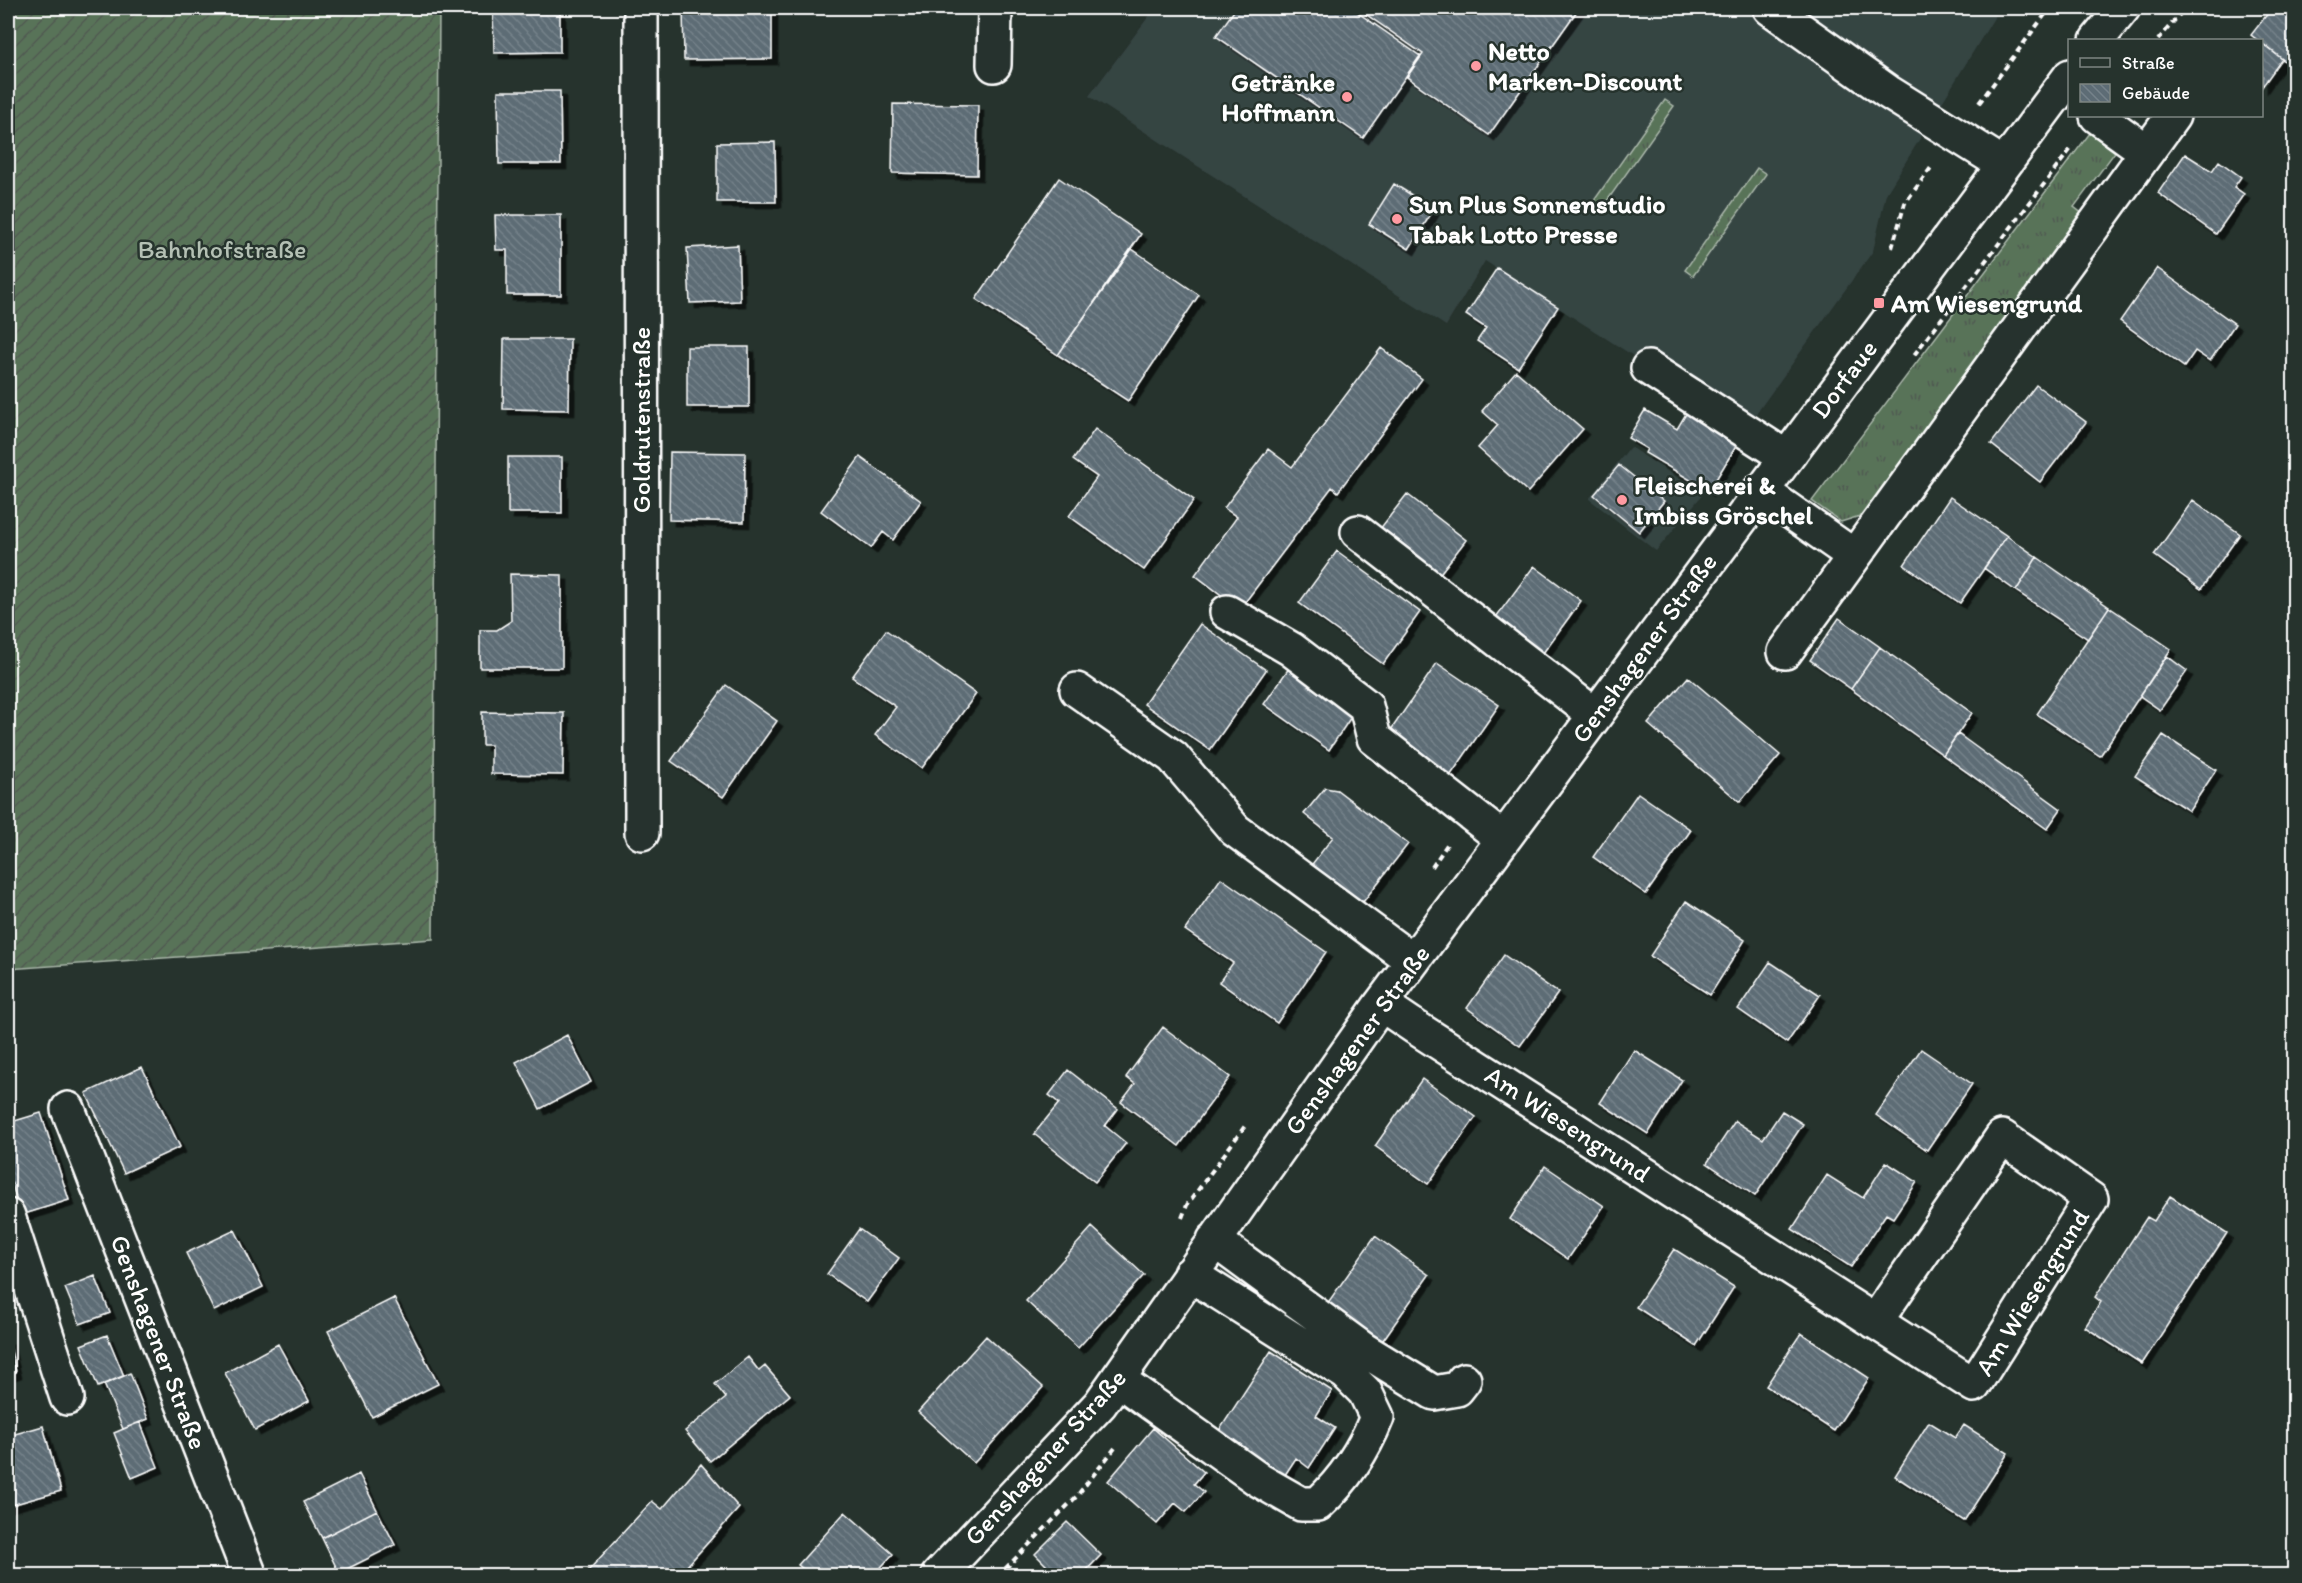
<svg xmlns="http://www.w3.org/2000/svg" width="2302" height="1583" font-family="Itim,sans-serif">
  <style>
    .built { fill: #364443 }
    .grass { fill: url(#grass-tufts); stroke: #acb9ac; stroke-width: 1.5 }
    .garden { fill: url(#garden-furrows); stroke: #acb9ac; stroke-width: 1.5 }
    .building { fill: url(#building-back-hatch); stroke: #fff; stroke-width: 1.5; filter: url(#shadow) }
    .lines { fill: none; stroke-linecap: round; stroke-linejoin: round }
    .minor-casing { stroke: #fff; stroke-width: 38 }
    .path { stroke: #fff; stroke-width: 4; stroke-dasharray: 6 4.5; stroke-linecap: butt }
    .minor { stroke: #26332d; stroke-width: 33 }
    .poi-dot { fill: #ff9aa2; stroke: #26332d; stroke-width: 2 }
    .labels { text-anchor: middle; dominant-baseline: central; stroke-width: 5; stroke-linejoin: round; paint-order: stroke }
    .poi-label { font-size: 26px; font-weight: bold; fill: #fff; stroke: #26332d; text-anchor: start }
    .park-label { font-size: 26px; fill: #b4c0b4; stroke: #26332d }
    .street-label { font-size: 26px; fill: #fff; stroke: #26332d }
  </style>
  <defs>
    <pattern id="grass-tufts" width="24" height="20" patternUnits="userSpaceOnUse" patternTransform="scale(1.5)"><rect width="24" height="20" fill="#587359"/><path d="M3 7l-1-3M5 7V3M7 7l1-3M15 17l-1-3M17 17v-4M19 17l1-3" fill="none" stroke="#505a51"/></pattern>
    <pattern id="garden-furrows" width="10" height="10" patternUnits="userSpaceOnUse" patternTransform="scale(1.5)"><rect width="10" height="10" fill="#587359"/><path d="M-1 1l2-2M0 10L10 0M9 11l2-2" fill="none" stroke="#505a51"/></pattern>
    <pattern id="building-back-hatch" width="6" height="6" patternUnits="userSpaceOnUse" patternTransform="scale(1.5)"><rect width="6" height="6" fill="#5d6c75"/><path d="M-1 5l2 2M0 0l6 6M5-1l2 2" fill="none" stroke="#75828a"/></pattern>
    <filter id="shadow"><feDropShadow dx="5.5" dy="5.5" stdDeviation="0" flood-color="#0009"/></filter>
  </defs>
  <rect width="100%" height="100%" fill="#26332d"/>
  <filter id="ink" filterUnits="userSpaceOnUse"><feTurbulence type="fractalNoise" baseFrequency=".0167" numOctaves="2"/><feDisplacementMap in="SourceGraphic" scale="12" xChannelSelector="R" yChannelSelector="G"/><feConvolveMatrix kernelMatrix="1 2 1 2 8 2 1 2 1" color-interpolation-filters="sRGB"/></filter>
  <g filter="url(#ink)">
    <!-- built -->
    <path class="built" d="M 1155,8 L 2000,8 L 1886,194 L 1873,251 L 1746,428 L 1485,261 L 1446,326 L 1089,96 Z
      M 1630,447 L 1703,494 L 1656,551 L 1589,499 Z"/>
    <!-- grass -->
    <path class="grass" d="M 1665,100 L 1674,106 L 1602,208 L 1593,202 Z
      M 2090,133 L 2115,152 L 2074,207 L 2088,218 L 1863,515 L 1841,522 L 1812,501 Z
      M 1757,168 L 1766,174 L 1693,276 L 1685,270 Z"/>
    <!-- garden -->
    <path class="garden" d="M 8,8 L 439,8 L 433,939 L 8,969 Z"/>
    <!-- building -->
    <path class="building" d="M 493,8 L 560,8 L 560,52 L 494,53 Z
      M 683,8 L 772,8 L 772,59 L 684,60 Z
      M 1236,8 L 1351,8 L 1420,56 L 1363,138 L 1216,36 Z
      M 1357,8 L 1579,8 L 1489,135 L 1407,77 L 1423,54 Z
      M 2272,8 L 2294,8 L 2294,68 L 2251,35 Z
      M 2262,43 L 2282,59 L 2262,87 Z
      M 498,91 L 560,91 L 561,164 L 499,164 Z
      M 893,104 L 978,105 L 977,175 L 892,173 Z
      M 775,142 L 776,202 L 717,202 L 717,143 Z
      M 2185,154 L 2212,171 L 2219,161 L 2241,177 L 2234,187 L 2244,194 L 2216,234 L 2158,193 Z
      M 1059,178 L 1141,234 L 1058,355 L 976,299 Z
      M 1394,184 L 1434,209 L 1409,249 L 1369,224 Z
      M 495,215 L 561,215 L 561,295 L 507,295 L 507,250 L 496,250 Z
      M 738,245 L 740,301 L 690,303 L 687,248 Z
      M 1132,249 L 1199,295 L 1128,401 L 1058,355 Z
      M 1497,268 L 1558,307 L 1518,368 L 1477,341 L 1486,328 L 1466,315 Z
      M 2157,268 L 2235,324 L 2210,361 L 2195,351 L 2184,367 L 2120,321 Z
      M 504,339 L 570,339 L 569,410 L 503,409 Z
      M 687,347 L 749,347 L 749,407 L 687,407 Z
      M 1381,348 L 1422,379 L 1338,492 L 1332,487 L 1240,609 L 1195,575 L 1237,517 L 1224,508 L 1268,449 L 1292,467 Z
      M 1516,371 L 1583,429 L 1528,492 L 1478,448 L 1498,425 L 1482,411 Z
      M 2036,385 L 2086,422 L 2040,482 L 1991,444 Z
      M 1645,410 L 1677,429 L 1687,412 L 1738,443 L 1709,491 L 1645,453 L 1647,449 L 1628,438 Z
      M 1095,429 L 1194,500 L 1144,570 L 1069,516 L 1097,477 L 1073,460 Z
      M 670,452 L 745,453 L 744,522 L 669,520 Z
      M 508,457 L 562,457 L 562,513 L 508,513 Z
      M 860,457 L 921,501 L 893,540 L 883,532 L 871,548 L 821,511 Z
      M 1619,465 L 1664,501 L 1639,532 L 1594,495 Z
      M 1407,494 L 1466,540 L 1435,580 L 1376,534 Z
      M 1950,497 L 2007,536 L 1960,603 L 1904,565 Z
      M 2193,500 L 2240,534 L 2201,589 L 2154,555 Z
      M 2007,536 L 2037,557 L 2016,591 L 1984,568 Z
      M 1337,551 L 1420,612 L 1383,664 L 1299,603 Z
      M 2037,557 L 2109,607 L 2088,639 L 2016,591 Z
      M 1534,566 L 1581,601 L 1543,653 L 1496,617 Z
      M 510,574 L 562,575 L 562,668 L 480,668 L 480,630 L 497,630 L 511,621 Z
      M 2109,607 L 2171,649 L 2100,756 L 2037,714 Z
      M 1839,618 L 1880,647 L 1851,689 L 1810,660 Z
      M 1200,624 L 1266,670 L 1210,750 L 1144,704 Z
      M 886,630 L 976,694 L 922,768 L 875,735 L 896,707 L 852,677 Z
      M 1880,647 L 1972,713 L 1943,755 L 1851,689 Z
      M 2167,656 L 2187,671 L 2160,710 L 2140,696 Z
      M 1437,663 L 1499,705 L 1448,779 L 1386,737 Z
      M 1289,668 L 1353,714 L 1329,750 L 1264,704 Z
      M 1688,677 L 1780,755 L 1740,802 L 1648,724 Z
      M 726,685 L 777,721 L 723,797 L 671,761 Z
      M 482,712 L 564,713 L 563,775 L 491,774 L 491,745 L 482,745 Z
      M 1958,734 L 2061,809 L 2047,829 L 1943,755 Z
      M 2163,735 L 2216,770 L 2189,811 L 2135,776 Z
      M 1325,788 L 1337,790 L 1408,844 L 1356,911 L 1306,872 L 1333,837 L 1304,814 Z
      M 1638,793 L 1691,830 L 1646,894 L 1593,857 Z
      M 1221,878 L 1326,952 L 1277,1023 L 1219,982 L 1233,963 L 1185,930 Z
      M 1686,901 L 1745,940 L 1710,995 L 1650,956 Z
      M 1504,955 L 1558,993 L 1520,1046 L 1467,1008 Z
      M 1770,962 L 1820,995 L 1787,1043 L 1738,1009 Z
      M 1163,1027 L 1230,1077 L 1179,1146 L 1121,1102 L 1135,1084 L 1126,1077 Z
      M 567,1035 L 591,1082 L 540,1109 L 516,1062 Z
      M 1921,1049 L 1972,1084 L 1927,1150 L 1876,1115 Z
      M 1634,1050 L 1682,1080 L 1648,1134 L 1600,1103 Z
      M 142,1067 L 180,1147 L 124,1173 L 86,1093 Z
      M 1068,1070 L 1118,1109 L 1105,1126 L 1126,1143 L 1095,1182 L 1034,1134 L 1059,1103 L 1049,1095 Z
      M 1422,1079 L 1476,1117 L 1428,1184 L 1375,1146 Z
      M 1782,1111 L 1803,1124 L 1755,1196 L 1707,1163 L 1735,1121 L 1763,1139 Z
      M 41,1113 L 69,1200 L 21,1215 L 8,1171 L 8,1123 Z
      M 1886,1162 L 1917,1182 L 1893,1218 L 1886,1214 L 1851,1267 L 1792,1229 L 1827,1175 L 1863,1198 Z
      M 1545,1166 L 1604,1206 L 1568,1259 L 1510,1219 Z
      M 2170,1196 L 2227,1233 L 2142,1364 L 2085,1327 L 2101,1302 L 2095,1297 L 2147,1217 L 2154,1221 Z
      M 1092,1227 L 1144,1275 L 1078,1348 L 1026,1301 Z
      M 859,1229 L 899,1258 L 867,1302 L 827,1274 Z
      M 235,1230 L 263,1287 L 214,1311 L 186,1253 Z
      M 1375,1236 L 1429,1275 L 1376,1350 L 1322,1311 Z
      M 1674,1249 L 1734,1287 L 1696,1346 L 1636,1307 Z
      M 95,1276 L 110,1313 L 80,1324 L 65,1288 Z
      M 394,1298 L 438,1384 L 372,1417 L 328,1331 Z
      M 1801,1333 L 1869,1378 L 1834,1431 L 1766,1386 Z
      M 107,1335 L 124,1376 L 98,1387 L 81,1345 Z
      M 986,1336 L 1043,1387 L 974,1463 L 918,1412 Z
      M 8,1339 L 16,1372 L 8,1375 Z
      M 278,1344 L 309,1401 L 255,1430 L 225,1373 Z
      M 1271,1351 L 1332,1391 L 1316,1416 L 1335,1428 L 1309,1468 L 1296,1458 L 1279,1484 L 1213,1440 Z
      M 748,1357 L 759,1371 L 765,1366 L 790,1395 L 710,1461 L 685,1431 L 726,1398 L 715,1384 Z
      M 130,1373 L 148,1419 L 123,1429 L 104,1384 Z
      M 140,1422 L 158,1467 L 132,1478 L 114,1433 Z
      M 1929,1422 L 1955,1438 L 1964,1425 L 2008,1453 L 1964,1521 L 1895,1476 Z
      M 43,1426 L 61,1491 L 8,1506 L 8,1436 Z
      M 1153,1428 L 1204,1472 L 1194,1484 L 1204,1492 L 1186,1512 L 1175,1503 L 1157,1524 L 1108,1481 Z
      M 701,1464 L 739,1508 L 678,1576 L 588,1576 L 587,1572 L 652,1501 L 662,1509 Z
      M 359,1474 L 377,1510 L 322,1538 L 303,1502 Z
      M 377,1510 L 395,1545 L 339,1573 L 322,1538 Z
      M 845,1512 L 893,1554 L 873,1576 L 811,1576 L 798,1565 Z
      M 1067,1522 L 1101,1555 L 1081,1576 L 1057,1576 L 1035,1554 Z"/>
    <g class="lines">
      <!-- minor casing -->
      <g class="minor-casing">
        <path id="minor" d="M 641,8 L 642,833
          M 1770,8 L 1888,92 L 2003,164
          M 2097,40 L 2123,8
          M 994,65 L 995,8
          M 2097,116 L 2147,152
          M 1648,368 L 1786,457
          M 1760,490 L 1854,556
          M 1358,532 L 1595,715
          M 1227,612 L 1291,649 L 1366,706 L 1374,738 L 1503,839
          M 1785,652 L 2173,116
          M 1077,690 L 1173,757 L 1235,830 L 1413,961
          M 1381,1004 L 1415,1027 L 1974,1385 L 2091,1199 L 2002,1137 L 1875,1322
          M 68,1109 L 250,1576
          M 8,1216 L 67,1398
          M 1214,1240 L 1364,1350 L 1434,1393 L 1457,1389 L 1464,1380
          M 1119,1380 L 1259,1480 L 1301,1504 L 1318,1504 C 1344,1480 1364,1450 1377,1417 L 1365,1392 L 1346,1373 L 1190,1274
          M 938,1576 L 1100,1404 L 1381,1004 L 2070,76"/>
      </g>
      <!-- path -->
      <path class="path" d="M 2158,40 L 2185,8
        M 1979,103 L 2050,8
        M 1892,248 L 1905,203 L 1933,165
        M 1914,355 L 2073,146
        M 1432,867 L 1448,843
        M 1182,1218 L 1187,1205 L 1245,1126
        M 998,1576 L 1076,1497 L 1115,1448"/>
      <!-- minor -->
      <use href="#minor" class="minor"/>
    </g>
  </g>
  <!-- markers -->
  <g class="poi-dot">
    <circle cx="1476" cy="66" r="6"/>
    <circle cx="1347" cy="97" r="6"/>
    <circle cx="1397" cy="219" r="6"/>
    <rect x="1873" y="297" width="12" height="12" rx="3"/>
    <circle cx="1622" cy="500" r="6"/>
  </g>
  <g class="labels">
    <!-- poi labels -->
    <g class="poi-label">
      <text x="1488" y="51">Netto<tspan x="1488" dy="30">Marken-Discount</tspan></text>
      <text x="1335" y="82" text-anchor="end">Getränke<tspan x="1335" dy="30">Hoffmann</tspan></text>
      <text x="1409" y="204">Sun Plus Sonnenstudio<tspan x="1409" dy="30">Tabak Lotto Presse</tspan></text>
      <text x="1891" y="303">Am Wiesengrund</text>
      <text x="1634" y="485">Fleischerei &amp;<tspan x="1634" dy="30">Imbiss Gröschel</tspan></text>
    </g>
    <!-- park labels -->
    <g class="park-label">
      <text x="222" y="249">Bahnhofstraße</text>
    </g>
    <!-- street labels -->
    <g class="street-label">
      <text transform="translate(1844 379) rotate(-53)">Dorfaue</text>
      <text transform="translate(641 420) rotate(-90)">Goldrutenstraße</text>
      <text transform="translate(1644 648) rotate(-54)">Genshagener Straße</text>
      <text transform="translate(1357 1040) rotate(-54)">Genshagener Straße</text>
      <text transform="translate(1568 1124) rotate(33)">Am Wiesengrund</text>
      <text transform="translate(2032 1292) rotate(-58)">Am Wiesengrund</text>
      <text transform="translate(159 1342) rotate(69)">Genshagener Straße</text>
      <text transform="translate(1045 1457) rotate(-48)">Genshagener Straße</text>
    </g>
  </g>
  <!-- margin -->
  <rect width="2302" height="1583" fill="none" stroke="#26332d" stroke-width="30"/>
  <rect x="15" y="15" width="2272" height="1553" fill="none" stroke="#fff" stroke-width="2" filter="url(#ink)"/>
  <!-- legend -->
  <rect x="2068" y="39" width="195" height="78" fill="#26332d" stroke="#7d8581" stroke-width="1.5"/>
  <rect x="2080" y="58" width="30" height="9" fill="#26332d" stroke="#7d8581" stroke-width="1.5"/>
  <text x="2122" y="69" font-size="18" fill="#ffffff">Straße</text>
  <rect x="2080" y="84" width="30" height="18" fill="url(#building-back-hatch)" stroke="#7d8581" stroke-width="1.5"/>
  <text x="2122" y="99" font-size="18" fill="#ffffff">Gebäude</text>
</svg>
